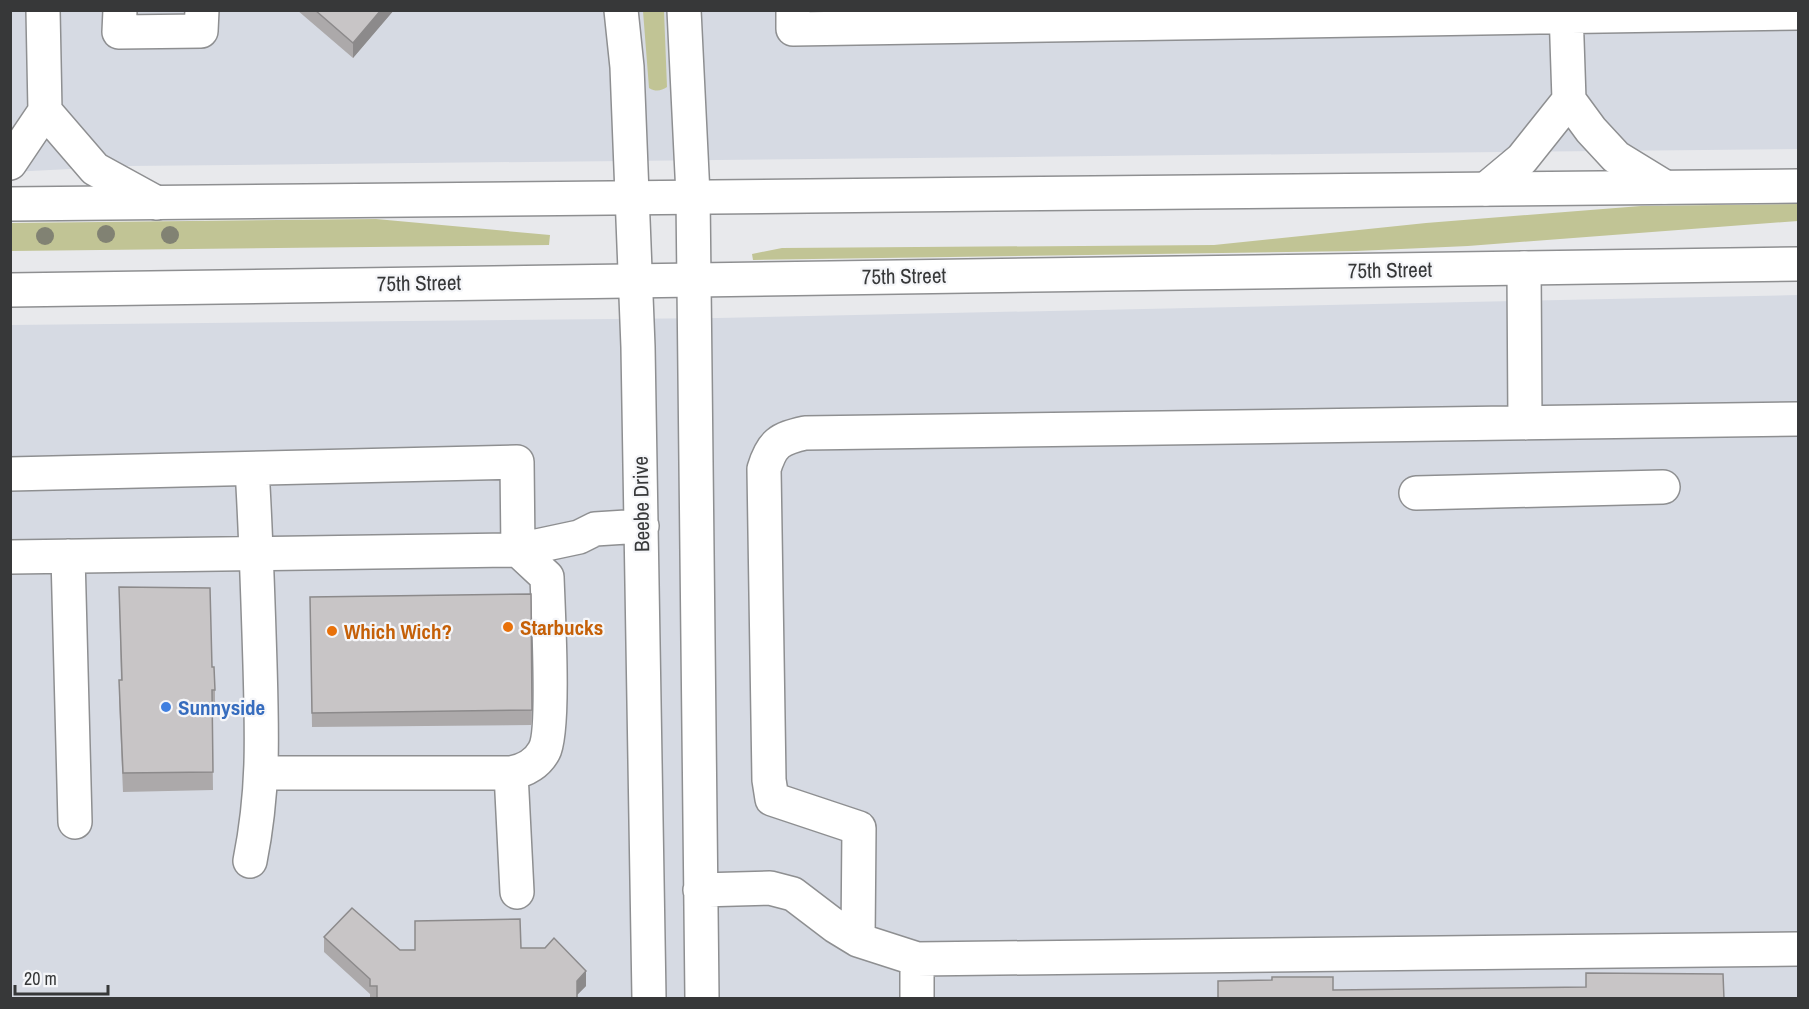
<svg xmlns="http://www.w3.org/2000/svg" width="1809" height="1009" font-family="'Archivo Narrow',sans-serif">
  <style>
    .built { fill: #d6dae3 }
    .green { fill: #c1c495 }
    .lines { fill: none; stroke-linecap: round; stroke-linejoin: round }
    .minor-casing { stroke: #8e8f91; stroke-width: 36 }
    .major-casing { stroke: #8e8f91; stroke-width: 36 }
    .minor { stroke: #fff; stroke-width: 33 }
    .major { stroke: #fff; stroke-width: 33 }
    .tree { fill: #818273 }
    .wall { fill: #aca9aa }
    .shaded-wall { fill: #8c8a8b }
    .building { fill: #c8c5c6; stroke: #8c8a8b; stroke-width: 1.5 }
    .food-dot { fill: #e8710a; stroke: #f5f6f9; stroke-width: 2 }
    .shop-dot { fill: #3f7fe0; stroke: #f5f6f9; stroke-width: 2 }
    .labels { text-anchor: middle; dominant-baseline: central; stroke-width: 4.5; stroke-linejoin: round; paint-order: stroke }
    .street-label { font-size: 21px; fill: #373839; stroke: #f5f6f9 }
    .food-label { font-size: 21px; font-weight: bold; fill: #c56008; stroke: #f5f6f9; text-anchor: start }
    .shop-label { font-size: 21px; font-weight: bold; fill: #366cbe; stroke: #f5f6f9; text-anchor: start }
  </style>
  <rect width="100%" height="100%" fill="#e8e9ec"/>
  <!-- built -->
  <path class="built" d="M 11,11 L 1798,11 L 1798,149 L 129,166 L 11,172 Z
    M 1798,295 L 1798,998 L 11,998 L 10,325 L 718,318 Z"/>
  <!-- green -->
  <path class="green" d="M 643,11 L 664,11 L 667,87 C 661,91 656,92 649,88 Z
    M 1798,204 L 1798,221 L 1468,246 L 1356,251 L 753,260 L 752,254 L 782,248 L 1214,245 L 1426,223 L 1641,206 Z
    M 376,219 L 550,235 L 549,245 L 11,251 L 11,223 Z"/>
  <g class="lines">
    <!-- minor casing -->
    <g class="minor-casing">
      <path id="minor" d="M 43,10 L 45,111 L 95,169 L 157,203
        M 120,10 L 119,32 L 201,31 L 202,10
        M 621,10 L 627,67 L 638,347 L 649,998
        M 684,10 L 693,195 L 702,998
        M 793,10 L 793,29 L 1798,13
        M 1566,10 L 1569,100 L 1591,130 L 1616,157 L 1665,187
        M 10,163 L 45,111
        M 1486,189 L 1522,159 L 1569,100
        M 1524,268 L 1525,423
        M 10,474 L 517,462 L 518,550 L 547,577 C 548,607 555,732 544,751 C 537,764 526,770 511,773 L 263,773
        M 1416,493 L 1663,487
        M 68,556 L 75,822
        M 10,557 L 518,550 L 579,537 L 595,529 L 642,526
        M 511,773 L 517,892
        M 250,861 C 264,791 262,735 260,665 C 258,599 256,534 252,469
        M 700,890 L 770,888 L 793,894 L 835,926 L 858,940 L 917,959 L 1798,949
        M 858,940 L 859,828 L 772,799 L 769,780 L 764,469 C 772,443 779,439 805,433 L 1798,419
        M 917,959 L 917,998"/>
    </g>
    <!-- major casing -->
    <g class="major-casing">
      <path id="major" d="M 10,204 L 1798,186
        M 10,290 L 1798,264"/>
    </g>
    <!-- minor -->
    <use href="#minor" class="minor"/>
    <!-- major -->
    <use href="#major" class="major"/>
  </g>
  <!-- trees -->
  <g class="tree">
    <circle cx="106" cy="234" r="9"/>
    <circle cx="170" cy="235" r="9"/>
    <circle cx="45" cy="236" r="9"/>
  </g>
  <!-- wall -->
  <path class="wall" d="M 297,10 L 394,10 L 353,58 Z
    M 119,587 L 212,667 L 215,690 L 215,709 L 212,709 L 213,790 L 123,792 L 119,699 L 119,680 L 121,680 Z
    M 531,594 L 532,725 L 312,727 L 310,597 Z
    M 324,937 L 400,950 L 521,948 L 586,986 L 577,995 L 577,999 L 370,999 L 370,994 L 324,952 Z"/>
  <!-- shaded-wall -->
  <path class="shaded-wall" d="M 381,10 L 394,10 L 353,58 L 353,43 Z
    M 586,971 L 586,986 L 577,995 L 577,981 Z"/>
  <!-- building -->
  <path class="building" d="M 315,10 L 381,10 L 353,43 Z
    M 119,587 L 210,588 L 212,667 L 214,667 L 215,690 L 212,690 L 213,772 L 123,773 L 119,680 L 122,680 Z
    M 531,594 L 532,710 L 312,713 L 310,597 Z
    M 352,908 L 400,950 L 415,950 L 415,921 L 520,919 L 521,948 L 545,948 L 554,938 L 586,971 L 577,981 L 577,999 L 377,999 L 377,986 L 370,986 L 370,979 L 324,937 Z
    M 1586,973 L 1723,974 L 1724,999 L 1218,999 L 1218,981 L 1272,980 L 1272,977 L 1333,977 L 1333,990 L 1586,987 Z"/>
  <!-- markers -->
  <g class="food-dot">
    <circle cx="508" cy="627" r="6"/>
    <circle cx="332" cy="631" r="6"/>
  </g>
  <circle class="shop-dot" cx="166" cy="707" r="6"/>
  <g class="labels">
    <!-- street labels -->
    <g class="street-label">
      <text transform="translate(1390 270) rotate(-1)">75th Street</text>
      <text transform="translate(904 276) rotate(-1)">75th Street</text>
      <text transform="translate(419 283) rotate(-1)">75th Street</text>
      <text transform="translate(641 504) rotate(-91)">Beebe Drive</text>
    </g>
    <!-- food labels -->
    <g class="food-label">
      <text x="520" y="627">Starbucks</text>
      <text x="344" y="631">Which Wich?</text>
    </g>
    <!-- shop labels -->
    <g class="shop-label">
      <text x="178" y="707">Sunnyside</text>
    </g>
  </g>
  <!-- border -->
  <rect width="1809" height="1009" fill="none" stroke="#373839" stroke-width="24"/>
  <!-- scale -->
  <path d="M15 985v9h93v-9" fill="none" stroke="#373839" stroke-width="3"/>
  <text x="24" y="985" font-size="18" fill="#373839" stroke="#f5f6f9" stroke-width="4.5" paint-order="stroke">20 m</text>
</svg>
